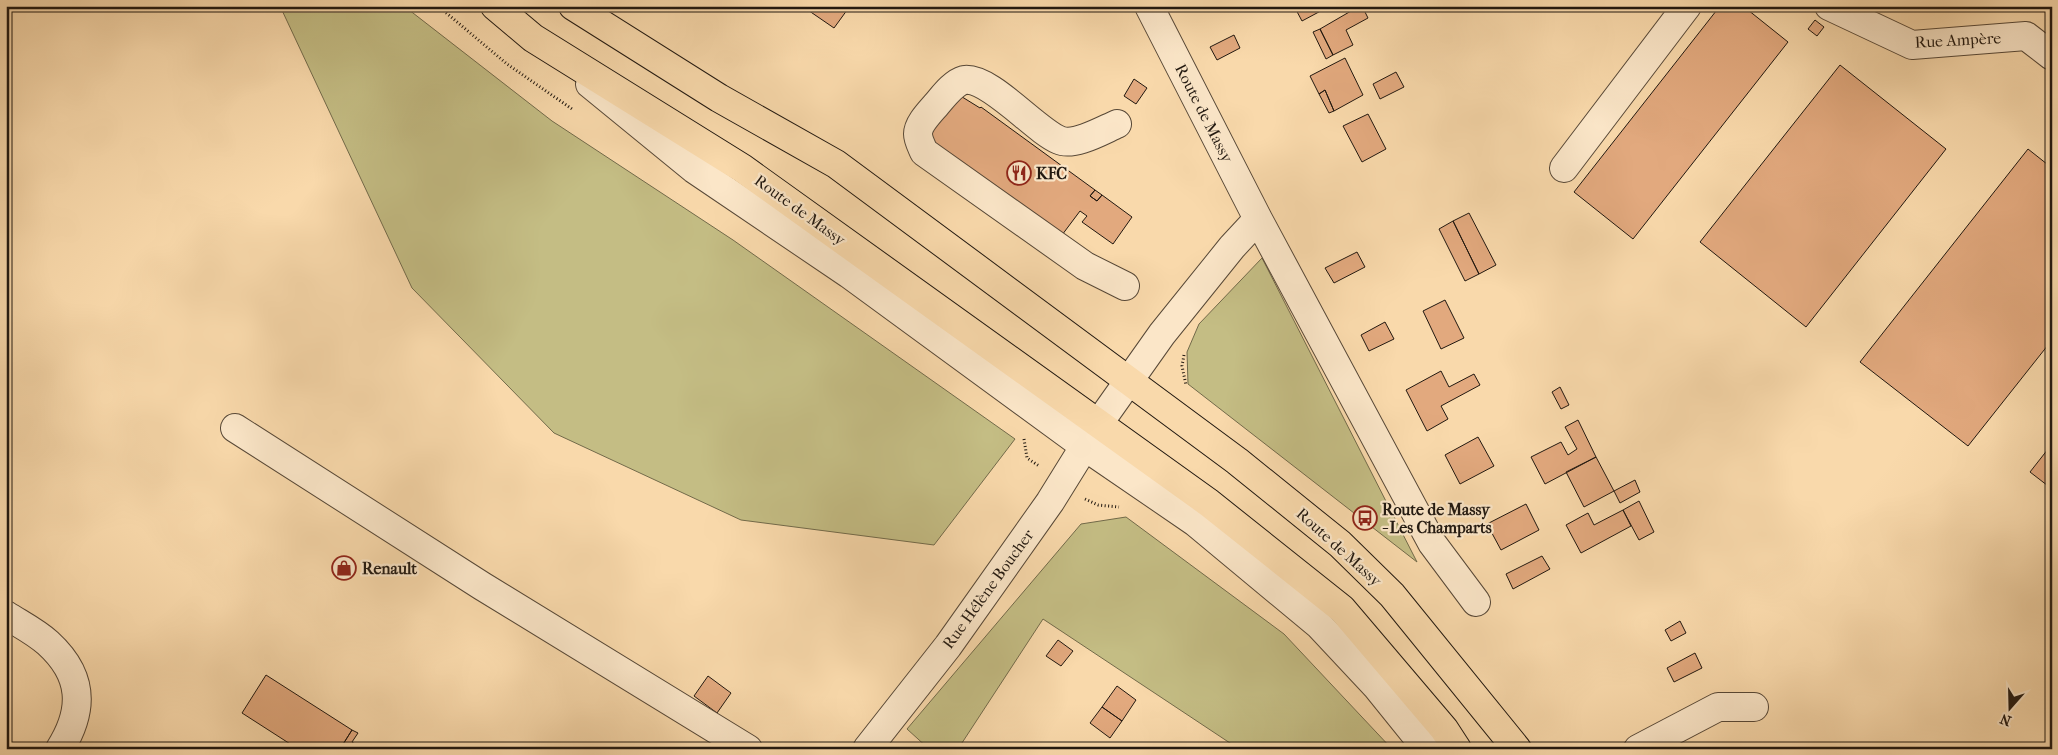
<svg xmlns="http://www.w3.org/2000/svg" width="2058" height="755" font-family="'IM FELL French Canon',serif">
  <style>
    .green { fill: #c4bd84; stroke: #726a4a }
    .building { fill: #e2a97e; stroke: #211810 }
    .lines { fill: none; stroke-linecap: round; stroke-linejoin: round }
    .minor-casing { stroke: #574837; stroke-width: 30 }
    .major-casing { stroke: #211810; stroke-width: 30 }
    .path { stroke: #211810; stroke-width: 3; stroke-dasharray: 1 2.5; stroke-linecap: butt }
    .minor { stroke: #fbe6c8; stroke-width: 28 }
    .major { stroke: #f9d9ab; stroke-width: 28 }
    .labels { text-anchor: middle; dominant-baseline: central; stroke-width: 4.5; stroke-linejoin: round; paint-order: stroke }
    .street-label { font-size: 16px; fill: #211810; stroke: #fbe6c8 }
    .poi-label { font-size: 16px; font-weight: bold; fill: #211810; stroke: #fbe6c8; text-anchor: start }
  </style>
  <rect width="100%" height="100%" fill="#f9d9ab"/>
  <filter id="stains"><feTurbulence type="fractalNoise" baseFrequency=".004" numOctaves="4"/><feColorMatrix values="0 0 0 0 .2 0 0 0 0 .09 0 0 0 0 .02 0 0 0 .5 -.17"/></filter>
  <radialGradient id="worn" r=".72"><stop offset=".6" stop-color="#630" stop-opacity="0"/><stop offset="1" stop-color="#630" stop-opacity=".3"/></radialGradient>
  <!-- green -->
  <path class="green" d="M 280,6 L 404,6 L 552,121 L 733,240 L 1015,439 L 934,545 L 741,520 L 554,433 L 412,288 Z
    M 1262,258 L 1417,562 L 1188,384 L 1187,352 L 1199,324 Z
    M 1126,517 L 1284,634 L 1392,749 L 1239,749 L 1043,619 L 958,749 L 929,749 L 907,729 L 1081,524 Z"/>
  <!-- building -->
  <path class="building" d="M 802,6 L 850,6 L 834,28 Z
    M 1294,6 L 1330,6 L 1302,21 Z
    M 1348,6 L 1362,6 L 1368,18 L 1346,30 L 1353,45 L 1333,55 L 1320,29 L 1351,11 Z
    M 1720,6 L 1743,6 L 1788,42 L 1633,239 L 1574,192 Z
    M 1815,20 L 1824,27 L 1817,36 L 1808,29 Z
    M 1320,29 L 1333,55 L 1326,59 L 1313,32 Z
    M 1234,35 L 1240,48 L 1217,60 L 1210,47 Z
    M 1345,58 L 1363,95 L 1334,111 L 1325,90 L 1319,94 L 1310,76 Z
    M 1840,65 L 1946,149 L 1806,327 L 1700,242 Z
    M 1396,72 L 1404,87 L 1380,99 L 1373,84 Z
    M 1134,79 L 1147,88 L 1136,104 L 1124,96 Z
    M 1325,90 L 1334,111 L 1329,113 L 1319,94 Z
    M 959,95 L 980,108 L 981,107 L 1095,190 L 1090,196 L 1097,201 L 1102,195 L 1132,217 L 1113,244 L 1082,222 L 1087,216 L 1080,211 L 1059,239 L 926,138 Z
    M 1368,114 L 1386,149 L 1362,162 L 1343,126 Z
    M 2028,149 L 2052,168 L 2052,340 L 1968,446 L 1860,362 Z
    M 1095,190 L 1102,195 L 1097,201 L 1090,196 Z
    M 1469,213 L 1496,265 L 1479,274 L 1453,221 Z
    M 1453,221 L 1479,274 L 1465,281 L 1439,229 Z
    M 1357,252 L 1365,267 L 1334,283 L 1325,268 Z
    M 1445,300 L 1464,338 L 1441,349 L 1423,311 Z
    M 1385,322 L 1394,339 L 1369,351 L 1361,335 Z
    M 1441,371 L 1449,387 L 1474,374 L 1480,385 L 1441,406 L 1448,419 L 1427,431 L 1406,390 Z
    M 1560,387 L 1569,405 L 1561,409 L 1552,392 Z
    M 1578,420 L 1596,457 L 1545,484 L 1531,457 L 1561,442 L 1568,455 L 1577,449 L 1565,427 Z
    M 1478,437 L 1494,466 L 1460,484 L 1445,455 Z
    M 2052,444 L 2052,489 L 2030,472 Z
    M 1596,457 L 1614,491 L 1584,507 L 1566,472 Z
    M 1635,480 L 1640,492 L 1620,503 L 1614,491 Z
    M 1639,501 L 1654,532 L 1639,540 L 1623,510 Z
    M 1526,504 L 1539,530 L 1501,550 L 1487,524 Z
    M 1623,510 L 1631,526 L 1581,553 L 1566,525 L 1588,513 L 1594,525 Z
    M 1542,556 L 1550,569 L 1513,589 L 1506,574 Z
    M 1680,621 L 1686,633 L 1671,641 L 1665,630 Z
    M 1058,640 L 1073,651 L 1061,666 L 1046,656 Z
    M 1695,653 L 1702,668 L 1674,682 L 1667,668 Z
    M 266,675 L 352,730 L 340,749 L 298,749 L 242,713 Z
    M 708,676 L 731,693 L 717,713 L 694,696 Z
    M 1117,686 L 1136,700 L 1122,721 L 1102,707 Z
    M 1102,707 L 1122,721 L 1110,738 L 1090,723 Z
    M 352,730 L 358,733 L 352,742 L 362,749 L 340,749 Z"/>
  <g class="lines">
    <!-- minor casing -->
    <g class="minor-casing">
      <path id="minor" d="M 1149,6 L 1258,219 L 1432,543 L 1476,602
        M 1829,6 L 1912,45 L 2026,36 L 2052,56
        M 590,84 L 694,169 L 849,274 L 1084,446 L 1195,522 L 1319,625 L 1377,687 L 1427,749
        M 1117,124 C 1103,130 1074,147 1059,140 C 1035,130 989,76 964,80 C 953,83 943,97 936,105 C 930,112 918,124 918,134 C 918,140 922,147 924,152 L 1085,266 L 1125,286
        M 1564,168 L 1687,6
        M 235,428 L 482,586 L 748,749
        M 6,615 C 20,624 36,632 48,643 C 83,675 85,709 60,749
        M 867,749 L 948,646 L 1050,502 L 1099,423 L 1162,334 L 1232,247 L 1258,219
        M 1638,749 L 1718,707 L 1754,707"/>
    </g>
    <!-- major casing -->
    <g class="major-casing">
      <path id="major" d="M 495,6 L 533,38 L 742,168 L 1209,503 L 1342,609 L 1444,729 L 1457,749
        M 573,6 L 719,98 L 836,164 L 1237,461 L 1340,544 L 1392,595 L 1517,749"/>
    </g>
    <!-- path -->
    <path class="path" d="M 438,6 L 507,64 L 572,109
      M 1184,355 L 1182,366 L 1186,385
      M 1024,439 L 1027,458 L 1039,466
      M 1085,499 L 1098,505 L 1119,507"/>
    <!-- minor -->
    <use href="#minor" class="minor"/>
    <!-- major -->
    <use href="#major" class="major"/>
  </g>
  <!-- icons -->
  <defs>
    <g id="restaurant-ring" transform="scale(1.25)"><circle r="9.5" fill="#fbe6c8" stroke="#8f2418" stroke-width="1.5"/><path d="M-5-6h1v4h1v-4h1v4h1v-4h1v5L-1.5 .5V6h-2V.5L-5-1ZM5-6V6H3V1.5H1.5Q1.5-4 5-6Z" fill="#8f2418"/></g>
    <g id="bus-ring" transform="scale(1.25)"><circle r="9.5" fill="#fbe6c8" stroke="#8f2418" stroke-width="1.5"/><path d="M-5-6H5V4H4V6H2V4H-2V6H-4V4H-5ZM-3.5-4V0h7V-4ZM-3.5 1.2v1.5H-2V1.2ZM2 1.2v1.5H3.5V1.2Z" fill="#8f2418"/></g>
    <g id="shop-ring" transform="scale(1.25)"><circle r="9.5" fill="#fbe6c8" stroke="#8f2418" stroke-width="1.5"/><path d="M-5-2.5h2.3a2.7 3.5 0 0 1 5.4 0H5L5.5 6h-11ZM-1.5-2.5h3a1.5 2.3 0 0 0-3 0Z" fill="#8f2418"/></g>
  </defs>
  <g fill-rule="evenodd">
    <use href="#restaurant-ring" x="1019" y="173"/>
    <use href="#bus-ring" x="1365" y="518"/>
    <use href="#shop-ring" x="344" y="568"/>
  </g>
  <g class="labels">
    <!-- street labels -->
    <g class="street-label">
      <text transform="translate(1958 40) rotate(-3)">Rue Ampère</text>
      <text transform="translate(1204 113) rotate(63)">Route de Massy</text>
      <text transform="translate(800 210) rotate(36)">Route de Massy</text>
      <text transform="translate(1339 547) rotate(42)">Route de Massy</text>
      <text transform="translate(988 589) rotate(-54)">Rue Hélène Boucher</text>
    </g>
    <!-- poi labels -->
    <g class="poi-label">
      <text x="1036" y="173">KFC</text>
      <text x="1382" y="509">Route de Massy<tspan x="1382" dy="18">- Les Champarts</tspan></text>
      <text x="362" y="568">Renault</text>
    </g>
  </g>
  <!-- margin -->
  <rect width="2058" height="755" fill="none" stroke="#f9d9ab" stroke-width="25"/>
  <rect x="8" y="8" width="2043" height="740" fill="none" stroke="#211810" stroke-width="2.5"/>
  <rect x="12" y="12" width="2033" height="730" fill="none" stroke="#211810"/>
  <!-- north arrow -->
  <g transform="translate(2010 708) rotate(200)" stroke="#fbe6c8" stroke-width="4" paint-order="stroke">
  <path d="M0-4L9 19L0 12L-9 19Z" fill="#211810"/>
  <text y="-8" font-size="14" font-weight="bold" text-anchor="middle" fill="#211810">N</text>
  </g>
  <rect width="100%" height="100%" filter="url(#stains)"/>
  <rect width="100%" height="100%" fill="url(#worn)"/>
</svg>
